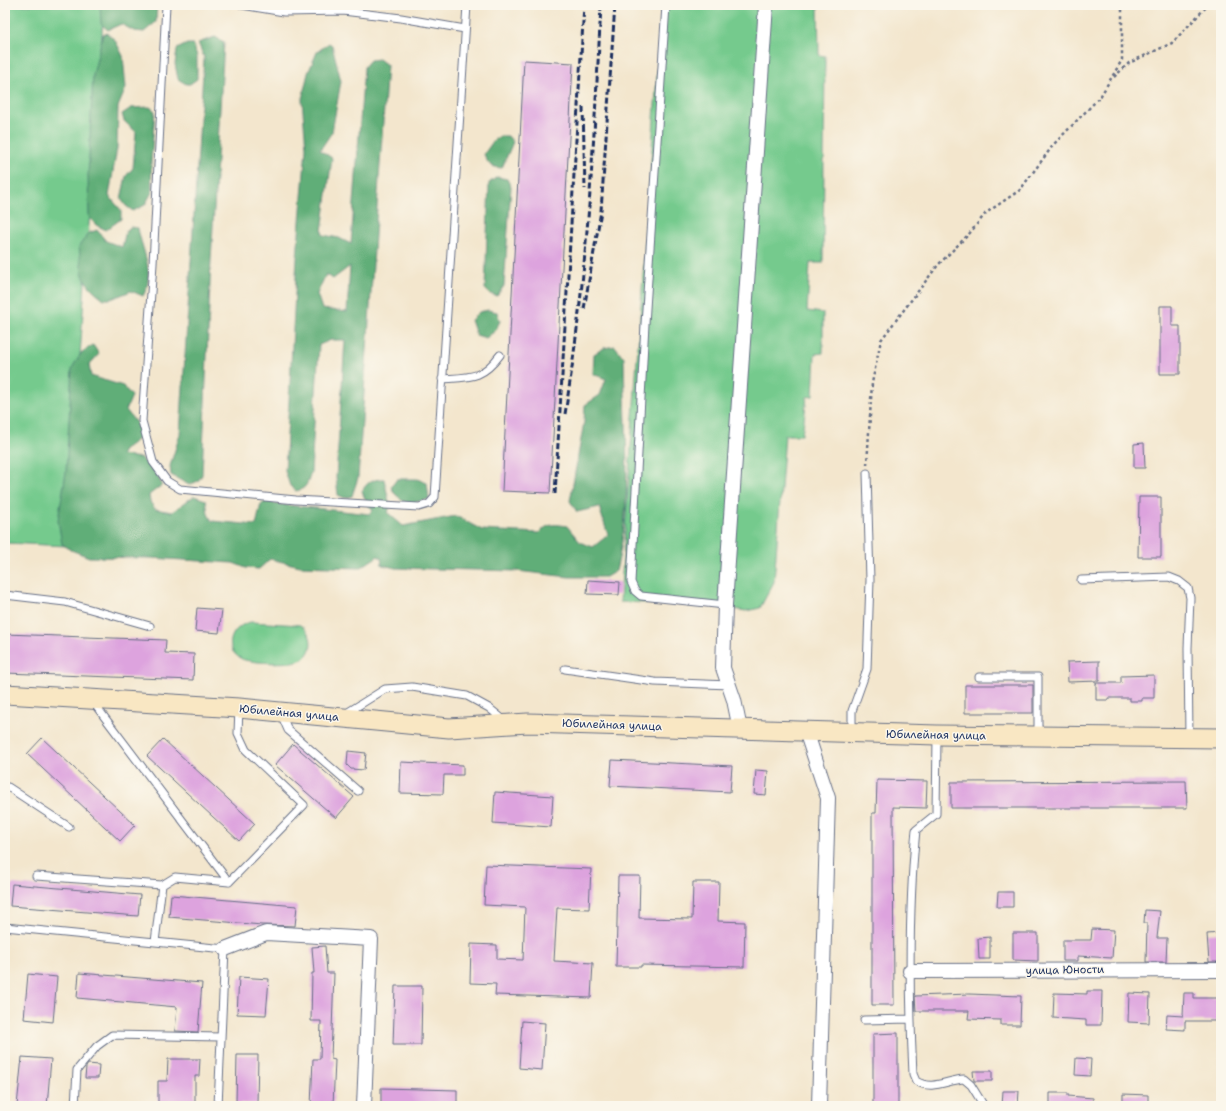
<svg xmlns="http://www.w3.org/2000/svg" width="1226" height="1111" font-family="'Shantell Sans',sans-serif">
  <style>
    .green { fill: #75ca8d; stroke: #487c76 }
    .forest { fill: #60ae78; stroke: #3e6e6b; fill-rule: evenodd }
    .building { fill: #dda3de }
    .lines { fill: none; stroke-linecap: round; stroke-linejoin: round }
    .lane-casing { stroke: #676f85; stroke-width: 9 }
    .street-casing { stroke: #676f85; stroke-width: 16 }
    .secondary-casing { stroke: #676f85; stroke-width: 21 }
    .path { stroke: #676f85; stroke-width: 2.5; stroke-dasharray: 3 3; stroke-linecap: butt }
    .lane { stroke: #fff; stroke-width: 7 }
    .street { stroke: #fff; stroke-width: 14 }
    .secondary { stroke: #f9e7c3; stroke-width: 19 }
    .rail { stroke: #1b2f5e; stroke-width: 3; stroke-dasharray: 6 3; stroke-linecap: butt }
    .labels { text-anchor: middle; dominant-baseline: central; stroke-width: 3; stroke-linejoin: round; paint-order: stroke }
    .street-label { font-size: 11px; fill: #1b2f5e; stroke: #fbf7ec }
  </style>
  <rect width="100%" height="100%" fill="#fbf7ec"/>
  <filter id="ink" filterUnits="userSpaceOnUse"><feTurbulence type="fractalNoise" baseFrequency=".025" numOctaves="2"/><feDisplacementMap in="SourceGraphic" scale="8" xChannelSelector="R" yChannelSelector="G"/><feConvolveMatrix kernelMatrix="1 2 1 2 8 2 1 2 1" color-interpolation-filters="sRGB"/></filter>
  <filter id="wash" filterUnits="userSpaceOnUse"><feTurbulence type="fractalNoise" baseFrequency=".012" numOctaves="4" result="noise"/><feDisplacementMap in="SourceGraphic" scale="16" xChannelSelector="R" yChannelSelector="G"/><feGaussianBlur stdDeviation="0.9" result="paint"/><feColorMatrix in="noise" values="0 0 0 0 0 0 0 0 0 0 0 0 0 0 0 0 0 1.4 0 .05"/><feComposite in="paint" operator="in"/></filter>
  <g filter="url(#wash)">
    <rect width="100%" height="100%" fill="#f3e6cd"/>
    <!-- green -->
    <path class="green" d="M 5,5 L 104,5 L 67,546 L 5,543 Z
      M 662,5 L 818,5 L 819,55 L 825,56 L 823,263 L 810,263 L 807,311 L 823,313 L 823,353 L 815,354 L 813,396 L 807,397 L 802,435 L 785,435 L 774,582 L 760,608 L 746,611 L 708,605 L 620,602 Z
      M 251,622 L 300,625 C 308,631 313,638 310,649 C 308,655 303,660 297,661 C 287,664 250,663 242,659 C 221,649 232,625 251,622 Z"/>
    <!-- forest -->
    <path class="forest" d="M 100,5 L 157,5 L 156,22 L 144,32 L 134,31 L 121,24 L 108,30 L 101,24 Z
      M 107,33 L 115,40 L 123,56 L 126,88 L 118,107 L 117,148 L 109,196 L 121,210 L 121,219 L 106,230 L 96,225 L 89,217 L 88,176 L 93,75 L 103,34 Z
      M 215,37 L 224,42 L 211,260 L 202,475 L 198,481 L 189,485 L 171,475 L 170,466 L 180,434 L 204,57 L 198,43 Z
      M 329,43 L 332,45 L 341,81 L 332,132 L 320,150 L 332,158 L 322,231 L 323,235 L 339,238 L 351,244 L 364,67 L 370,60 L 379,59 L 387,65 L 358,478 L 352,496 L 345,498 L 338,495 L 336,478 L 345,340 L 331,340 L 319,345 L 311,472 C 308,482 307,489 296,491 L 290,486 L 285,471 L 297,258 L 306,148 L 302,99 L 308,73 L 317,52 ZM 350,266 L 347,312 L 322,309 L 317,294 L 326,274 L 333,279 Z
      M 187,44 L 193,44 L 197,56 L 197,79 L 190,84 L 186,84 L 178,79 L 175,64 L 177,49 Z
      M 150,107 L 155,111 L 151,163 L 152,192 L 145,205 L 133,211 L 126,206 L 121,199 L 126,176 L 133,168 L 136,132 L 124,121 L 122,114 L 131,108 Z
      M 500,136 L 508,136 L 513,142 L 502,168 C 491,167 488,165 484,154 L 494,140 Z
      M 497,177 L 507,179 L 511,187 L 504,286 L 497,296 L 490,294 L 485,289 L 489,183 Z
      M 130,227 L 138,228 C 142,251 156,273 143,296 L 131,291 L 111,299 L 104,299 C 80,281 82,275 79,246 L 89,233 L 97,230 L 106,241 L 122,247 L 126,231 Z
      M 488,310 L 497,312 L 500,321 L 495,331 L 486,338 L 476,335 L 471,320 L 479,312 Z
      M 93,345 L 99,354 L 89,365 L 91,376 L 123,386 L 132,396 L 126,410 L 137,424 L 142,436 L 125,449 L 121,455 L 141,458 L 156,472 L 162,485 L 149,495 L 150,502 L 155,509 L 172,512 L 194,496 L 206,500 L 208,514 L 212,521 L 256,525 L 261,504 L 268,501 L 277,504 L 370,514 L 373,510 L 366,502 L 362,491 C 367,482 373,479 384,479 L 390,506 L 388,513 L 403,526 L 456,516 L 482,530 L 539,533 C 548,523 555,524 567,526 L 580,542 L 593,547 L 608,535 L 599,507 L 577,512 L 570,501 L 584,422 L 585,405 L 600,395 L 606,379 L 593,374 L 594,354 L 604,348 L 615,346 L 624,358 C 625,426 633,505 616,571 L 606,577 L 569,577 L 517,571 L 396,568 L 382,565 L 381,558 L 378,556 L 360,568 L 300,566 L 270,559 L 259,569 L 246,568 L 233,563 L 151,558 L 89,557 L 71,550 L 62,544 L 58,520 L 66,472 L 72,368 L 82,352 Z
      M 397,479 L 417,479 L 427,483 L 429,499 L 407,504 L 395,494 L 391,487 Z"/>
    <g id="blocks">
      <!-- building -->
      <path class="building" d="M 524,60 L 573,63 L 550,493 L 502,491 Z
        M 1160,306 L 1172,306 L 1172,326 L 1180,326 L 1180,374 L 1160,374 Z
        M 1144,443 L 1145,468 L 1134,468 L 1134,444 Z
        M 1139,497 L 1161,497 L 1161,557 L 1138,557 Z
        M 588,580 L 620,582 L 619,595 L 587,594 Z
        M 197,608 L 222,610 L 219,633 L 195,631 Z
        M 5,634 L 166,640 L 165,653 L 194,654 L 193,680 L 5,673 Z
        M 1099,661 L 1099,681 L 1068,682 L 1067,662 Z
        M 1154,675 L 1154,698 L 1142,698 L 1142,701 L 1130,701 L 1130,698 L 1108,698 L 1108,700 L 1096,700 L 1096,683 L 1121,683 L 1121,676 Z
        M 965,685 L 1033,685 L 1033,713 L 965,713 Z
        M 42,738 L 135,825 L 120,841 L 27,754 Z
        M 163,739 L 255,824 L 239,841 L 147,756 Z
        M 293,744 L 354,797 L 336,818 L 275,765 Z
        M 348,751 L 366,753 L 364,770 L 351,769 L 347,765 Z
        M 612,760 L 732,766 L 730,792 L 610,786 Z
        M 401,762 L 463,765 L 463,775 L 444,775 L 443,794 L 400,793 Z
        M 756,770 L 768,771 L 766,795 L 754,794 Z
        M 877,780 L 927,781 L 926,808 L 893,807 L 894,1005 L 872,1005 L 872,813 L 876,813 Z
        M 1186,781 L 1187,808 L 951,808 L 951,782 Z
        M 495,792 L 553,796 L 551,827 L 493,823 Z
        M 486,865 L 591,869 L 589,909 L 557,908 L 554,961 L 593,963 L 591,998 L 495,995 L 496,984 L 470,983 L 471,944 L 497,945 L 497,959 L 523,960 L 525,907 L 484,905 Z
        M 618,876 L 640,876 L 639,918 L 692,919 L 693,882 L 719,882 L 718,921 L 745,922 L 744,967 L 641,965 L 641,967 L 616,967 Z
        M 12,884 L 140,895 L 138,916 L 10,906 Z
        M 998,892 L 1013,892 L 1013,907 L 997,907 Z
        M 171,895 L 297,906 L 295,926 L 262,925 L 169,917 Z
        M 1145,910 L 1160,911 L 1157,938 L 1167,938 L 1166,962 L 1146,962 L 1147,923 L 1144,923 Z
        M 1092,929 L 1114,930 L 1112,958 L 1078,956 L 1078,961 L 1063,961 L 1063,940 L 1091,940 Z
        M 1013,933 L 1038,933 L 1038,961 L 1013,960 Z
        M 1221,933 L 1221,962 L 1209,962 L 1207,934 Z
        M 990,937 L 990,959 L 979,959 L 978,938 Z
        M 325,946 L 327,973 L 334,973 L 331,1059 L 335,1060 L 333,1106 L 311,1106 L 313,1059 L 320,1059 L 321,1021 L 311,1021 L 312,973 L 314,973 L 312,947 Z
        M 79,973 L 202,983 L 198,1032 L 175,1031 L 177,1007 L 77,998 Z
        M 28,974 L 57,977 L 53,1022 L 24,1019 Z
        M 239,977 L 269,979 L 266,1015 L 237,1014 Z
        M 395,986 L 422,986 L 421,1045 L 393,1045 Z
        M 1087,991 L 1102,991 L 1101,1025 L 1086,1025 L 1086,1020 L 1053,1018 L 1054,993 L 1087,994 Z
        M 1129,993 L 1150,994 L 1149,1023 L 1128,1022 Z
        M 1184,993 L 1194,993 L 1194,998 L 1221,998 L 1221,1021 L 1185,1021 L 1185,1030 L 1166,1029 L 1167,1015 L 1183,1016 Z
        M 969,994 L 1021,996 L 1020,1025 L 1001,1025 L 1001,1020 L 968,1019 L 969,1011 L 916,1011 L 915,996 Z
        M 522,1021 L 545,1023 L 542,1070 L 519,1068 Z
        M 898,1033 L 898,1106 L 873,1106 L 873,1034 Z
        M 237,1055 L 258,1055 L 257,1104 L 236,1103 Z
        M 22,1057 L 51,1059 L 47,1106 L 17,1106 Z
        M 1076,1058 L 1091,1059 L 1090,1076 L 1075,1075 Z
        M 168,1059 L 200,1059 L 199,1076 L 195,1076 L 195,1103 L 158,1103 L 158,1081 L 167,1081 Z
        M 88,1064 L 99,1065 L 98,1078 L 85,1078 L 86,1067 Z
        M 973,1071 L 992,1071 L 992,1081 L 974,1081 Z
        M 381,1088 L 457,1090 L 457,1106 L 381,1106 Z
        M 1003,1091 L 1019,1091 L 1018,1106 L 1002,1106 Z
        M 1050,1093 L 1068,1093 L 1068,1096 L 1093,1098 L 1093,1106 L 1050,1106 Z
        M 1123,1094 L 1148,1095 L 1148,1106 L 1123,1106 Z"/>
    </g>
  </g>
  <g filter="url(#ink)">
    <use href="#blocks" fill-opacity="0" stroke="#676f85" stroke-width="1"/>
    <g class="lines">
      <!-- lane casing -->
      <g class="lane-casing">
        <path id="lane" d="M 166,5 L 153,264 L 142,421 L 153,462 L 167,481 L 180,489 L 296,500 L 419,507 L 429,504 L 435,497 L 467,5
          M 242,5 L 284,12 L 343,11 L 401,18 L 465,29
          M 666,5 L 645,324 L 631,582 L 635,591 L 641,596 L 725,605
          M 442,379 C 471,377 482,379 500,355
          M 1081,580 L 1169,577 L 1179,581 L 1188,588 L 1190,598 L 1188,648 L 1189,738
          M 5,595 L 65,602 L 150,626
          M 565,669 L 655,682 L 729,685
          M 979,677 L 1038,677 L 1038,736
          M 93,702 L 229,882
          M 281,714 L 288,730 L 358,791
          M 345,714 L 385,689 L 412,687 L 467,696 L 489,708 L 505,721
          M 852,732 L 852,711 L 867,669 L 870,580 L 867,473
          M 937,737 L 936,814 L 916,830 C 908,911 909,992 913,1074 L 916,1081 C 932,1091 947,1080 964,1079 L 971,1085 L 984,1106
          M 5,787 L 8,787 L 69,827
          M 36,876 L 162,885
          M 229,882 L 304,805 L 246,750 L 238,733 L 239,708
          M 5,927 L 225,949 L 218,1106
          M 155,942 L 162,885 L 175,877 L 229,882
          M 864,1020 L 911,1019
          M 75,1106 L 77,1070 L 97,1046 L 112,1035 L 221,1037"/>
      </g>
      <!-- street casing -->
      <g class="street-casing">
        <path id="street" d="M 740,729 L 734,700 L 723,668 L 725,605 L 766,5
          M 806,731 L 828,798 L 819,1106
          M 225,949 L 266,933 L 371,939 L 364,1106
          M 910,971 L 1221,970"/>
      </g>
      <!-- secondary casing -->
      <g class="secondary-casing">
        <path id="secondary" d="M 5,694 L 239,708 L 449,728 L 528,723 L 937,735 L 1221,738"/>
      </g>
      <!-- path -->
      <path class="path" d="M 1114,77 L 1129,63 L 1172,43 L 1208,5
        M 867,465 L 872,383 L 881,340 L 938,265 L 969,234 L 986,213 L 1020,190 L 1054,144 L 1100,97 L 1122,60 L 1122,5"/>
      <!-- lane -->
      <use href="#lane" class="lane"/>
      <!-- street -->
      <use href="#street" class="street"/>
      <!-- secondary -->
      <use href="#secondary" class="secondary"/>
      <!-- rail -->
      <path class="rail" d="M 583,107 L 585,189
        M 584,309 L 601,211 L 615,5
        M 565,414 C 587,279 594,142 601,5
        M 555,494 L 584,5"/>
    </g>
  </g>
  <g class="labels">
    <!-- street labels -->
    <g class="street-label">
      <text transform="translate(289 713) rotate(5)">Юбилейная улица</text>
      <text transform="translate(612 725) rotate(2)">Юбилейная улица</text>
      <text transform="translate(936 735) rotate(1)">Юбилейная улица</text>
      <text transform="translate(1065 970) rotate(-1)">улица Юности</text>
    </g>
  </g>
  <!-- margin -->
  <rect width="1226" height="1111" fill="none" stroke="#fbf7ec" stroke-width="20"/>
</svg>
